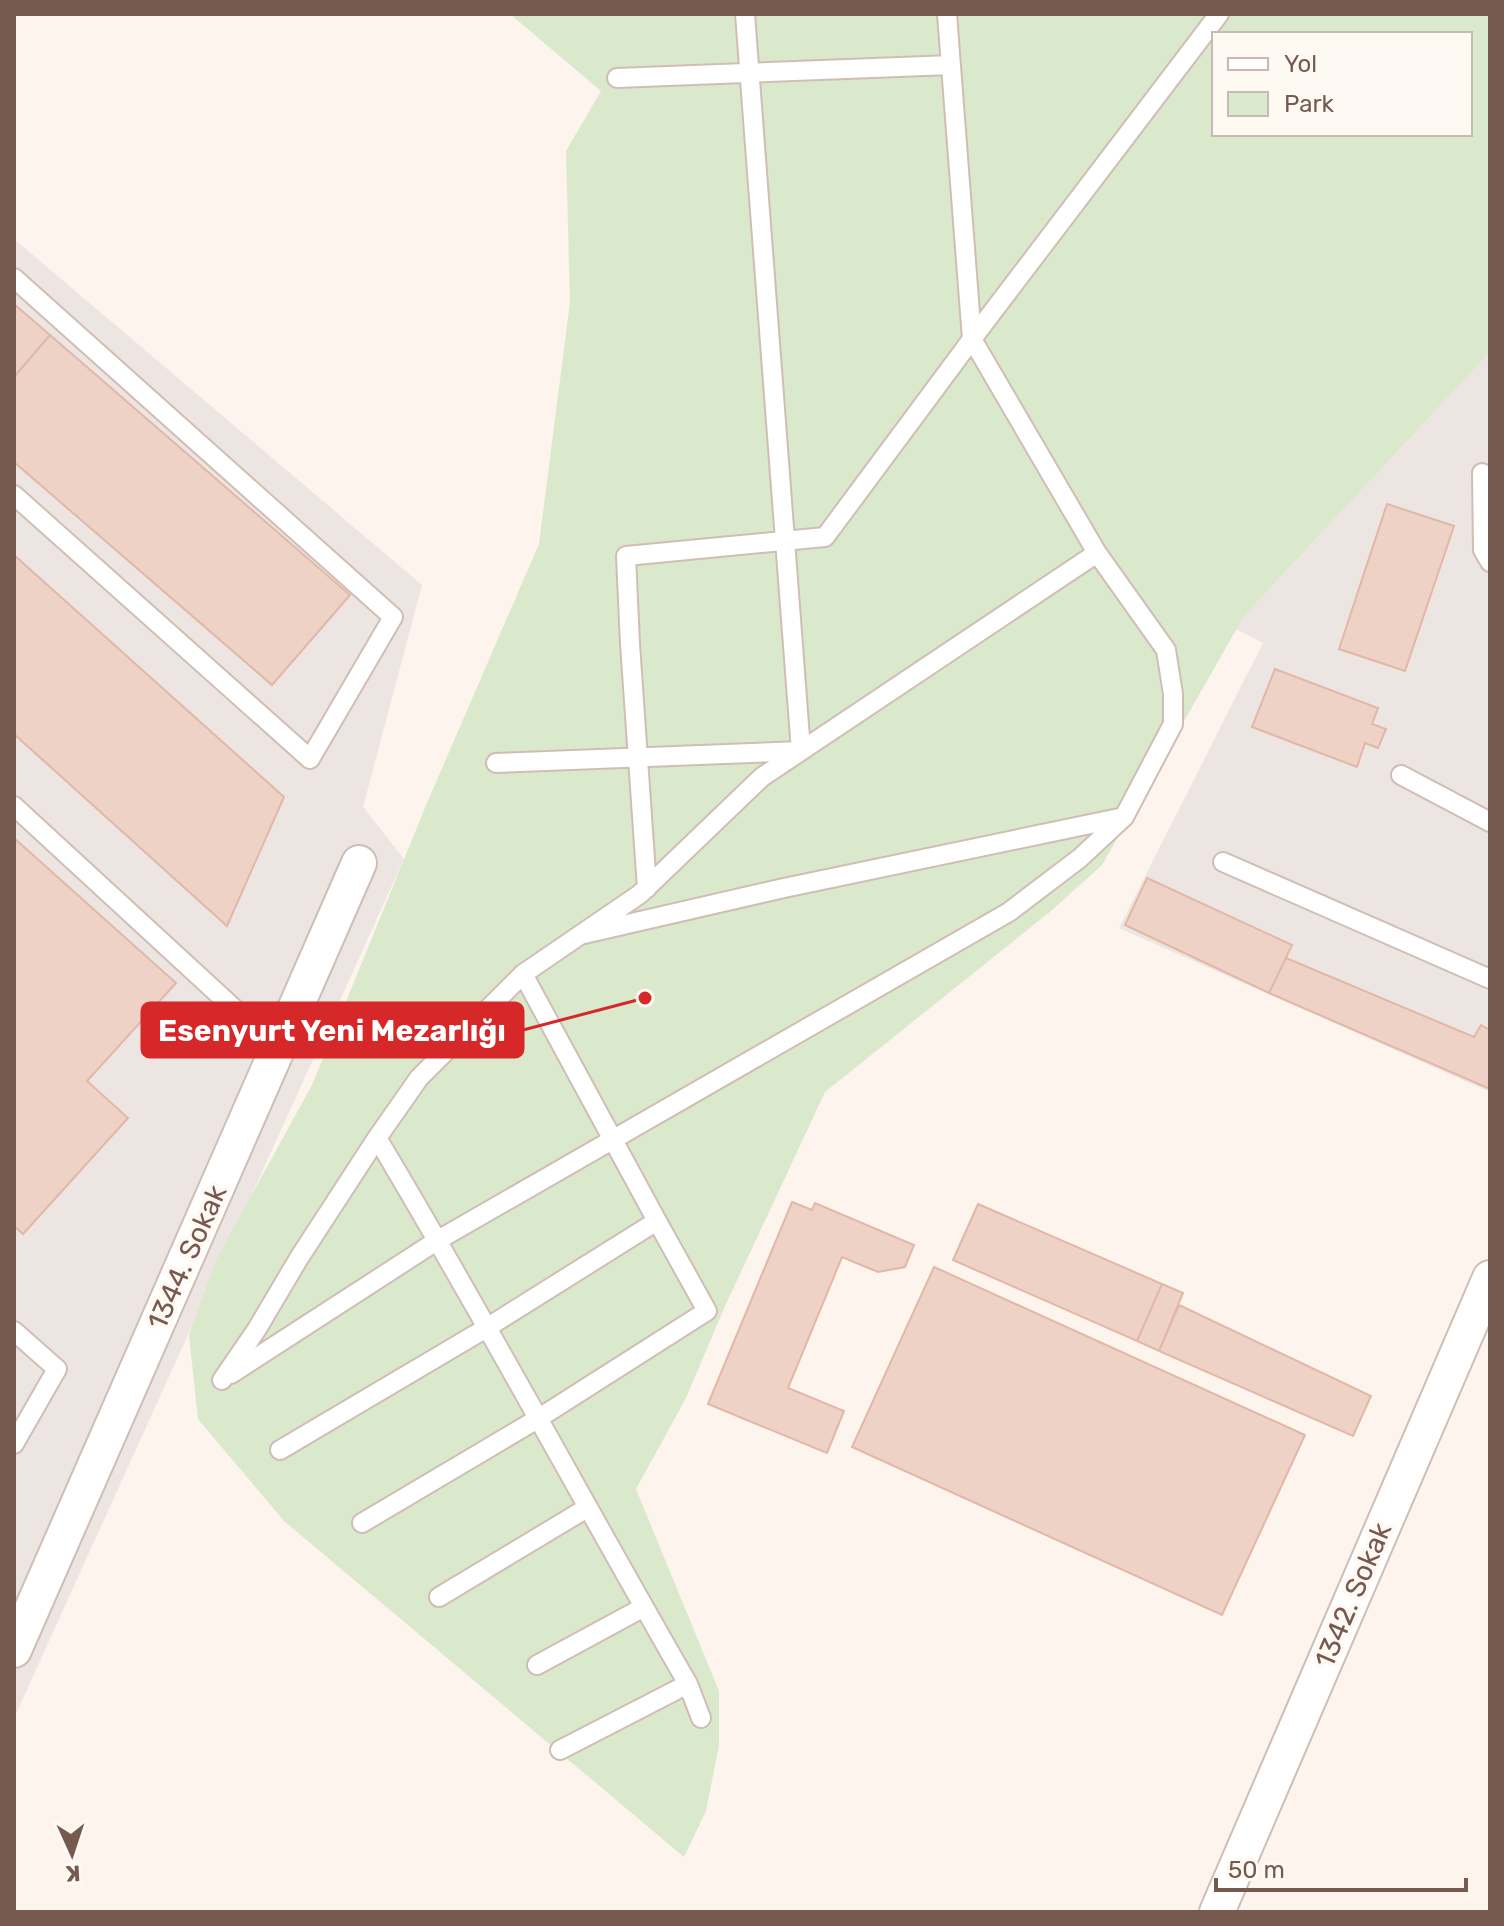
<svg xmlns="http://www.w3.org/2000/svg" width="1504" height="1926" font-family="Rubik,sans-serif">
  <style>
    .industrial { fill: #ece5e1 }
    .green { fill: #dae9cb; fill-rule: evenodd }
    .building { fill: #efd2c6; stroke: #e1b8a7; stroke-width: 2 }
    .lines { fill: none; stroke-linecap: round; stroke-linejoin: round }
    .lane-casing { stroke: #d0beb4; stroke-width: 22 }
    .street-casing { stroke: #d0beb4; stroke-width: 38 }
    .lane { stroke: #fff; stroke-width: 18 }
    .street { stroke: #fff; stroke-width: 34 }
    .labels { text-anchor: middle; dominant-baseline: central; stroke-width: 8; stroke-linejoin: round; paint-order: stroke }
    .street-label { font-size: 28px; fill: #765a50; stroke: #fef9f3 }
    .leader { fill: none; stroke: #d62828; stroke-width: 3 }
    .callout-dot { fill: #d62828; stroke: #fef9f3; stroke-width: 3 }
    .callout { fill: #d62828; stroke: #d62828; stroke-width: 3 }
    .callout-label { font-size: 30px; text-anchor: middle; font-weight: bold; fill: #fff }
  </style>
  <rect width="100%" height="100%" fill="#fcf4ed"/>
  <!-- industrial -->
  <path class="industrial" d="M 14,239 L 422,585 L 363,807 L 404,859 L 14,1718 Z
    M 1490,352 L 1490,1092 L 1119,928 L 1263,643 L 1236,629 L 1244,616 Z"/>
  <!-- green -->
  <path class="green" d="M 510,14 L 1490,14 L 1490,352 L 1244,616 L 1102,865 L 1051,911 L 825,1092 L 726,1304 L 686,1398 L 636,1489 L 719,1691 L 719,1745 L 706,1811 L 684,1857 L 284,1521 L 198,1419 L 189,1335 L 217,1258 L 312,1085 L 427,803 L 539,544 L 570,302 L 566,151 L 601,91 ZM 1214,34 L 1470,34 L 1470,134 L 1214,134 Z"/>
  <!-- building -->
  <path class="building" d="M 14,304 L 50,335 L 14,377 Z
    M 50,335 L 350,595 L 272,685 L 14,462 L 14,377 Z
    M 1387,504 L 1454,526 L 1405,671 L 1339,649 Z
    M 14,555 L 284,797 L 227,926 L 14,734 Z
    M 1275,669 L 1378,708 L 1372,724 L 1386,729 L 1378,748 L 1365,743 L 1357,767 L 1252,727 Z
    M 14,838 L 176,983 L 87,1081 L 128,1118 L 23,1234 L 14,1226 Z
    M 1147,878 L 1292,945 L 1269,993 L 1125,925 Z
    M 1286,958 L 1474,1037 L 1481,1025 L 1490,1030 L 1490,1089 L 1269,993 Z
    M 792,1202 L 812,1210 L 815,1203 L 914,1245 L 905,1267 L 878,1272 L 842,1257 L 788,1388 L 844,1411 L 827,1453 L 708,1404 Z
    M 978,1204 L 1162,1284 L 1137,1341 L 953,1260 Z
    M 934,1267 L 1305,1435 L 1222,1615 L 852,1447 Z
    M 1162,1284 L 1183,1293 L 1159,1351 L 1137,1341 Z
    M 1179,1305 L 1371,1396 L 1353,1436 L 1159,1351 Z"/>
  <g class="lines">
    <!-- lane casing -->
    <g class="lane-casing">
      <path id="lane" d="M 617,78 L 951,65
        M 14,278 L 393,617 L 310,759 L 14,495
        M 1482,473 L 1483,550 L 1490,562
        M 496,763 L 801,751 L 745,14
        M 1401,775 L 1490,822
        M 14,806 L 278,1049
        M 1223,862 L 1490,979
        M 647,888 L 630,644 L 626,556 L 825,537 L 972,339 L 947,14
        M 584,934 L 784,888 L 1124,817 L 1173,724 L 1173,694 L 1166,650 L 1097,553 L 972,339 L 1219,14
        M 377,1138 C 485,1318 583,1502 688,1684
        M 14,1331 L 57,1369 L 14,1444
        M 231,1374 L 438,1240 L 1009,912 L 1080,858 L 1124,817
        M 222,1380 L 257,1329 L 299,1258 L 377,1138 L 419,1078 L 523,974 L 640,894 L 762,777 L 1097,553
        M 280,1450 L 488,1327 L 657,1221 L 523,974
        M 362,1523 L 539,1418 L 707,1311 L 657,1221
        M 439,1597 L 587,1508
        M 537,1665 L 644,1607
        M 560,1750 L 688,1684 L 701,1718"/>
    </g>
    <!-- street casing -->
    <g class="street-casing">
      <path id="street" d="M 14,1650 L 359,863
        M 1217,1912 L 1490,1278"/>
    </g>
    <!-- lane -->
    <use href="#lane" class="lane"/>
    <!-- street -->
    <use href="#street" class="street"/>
  </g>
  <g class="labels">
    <!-- street labels -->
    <g class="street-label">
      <text transform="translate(187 1257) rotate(-66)">1344. Sokak</text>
      <text transform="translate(1353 1595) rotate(-67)">1342. Sokak</text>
    </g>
  </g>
  <!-- callouts -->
  <path class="leader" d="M645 998L523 1030"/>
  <circle class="callout-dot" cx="645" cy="998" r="8"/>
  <rect class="callout" x="142" y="1003" width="381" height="54" rx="8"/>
  <g class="callout-label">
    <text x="332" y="1041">Esenyurt Yeni Mezarlığı</text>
  </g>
  <!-- border -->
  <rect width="1504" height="1926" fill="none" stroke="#765a50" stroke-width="32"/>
  <!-- legend -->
  <rect x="1212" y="32" width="260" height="104" fill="#fef9f3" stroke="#c8b9b2" stroke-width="2"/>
  <rect x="1228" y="58" width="40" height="12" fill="#ffffff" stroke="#c8b9b2" stroke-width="2"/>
  <text x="1284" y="72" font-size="24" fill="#765a50">Yol</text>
  <rect x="1228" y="92" width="40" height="24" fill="#dae9cb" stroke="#c8b9b2" stroke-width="2"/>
  <text x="1284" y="112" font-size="24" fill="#765a50">Park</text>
  <!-- north arrow -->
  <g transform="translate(72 1854) rotate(177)" stroke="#fef9f3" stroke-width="6" paint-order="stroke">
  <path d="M0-6L14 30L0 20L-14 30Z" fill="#765a50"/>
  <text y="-12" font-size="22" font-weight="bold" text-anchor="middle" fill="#765a50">K</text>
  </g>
  <!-- scale -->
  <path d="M1216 1878v12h250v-12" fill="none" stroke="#765a50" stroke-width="4"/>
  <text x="1228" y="1878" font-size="24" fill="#765a50" stroke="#fef9f3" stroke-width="6" paint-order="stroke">50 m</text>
</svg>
